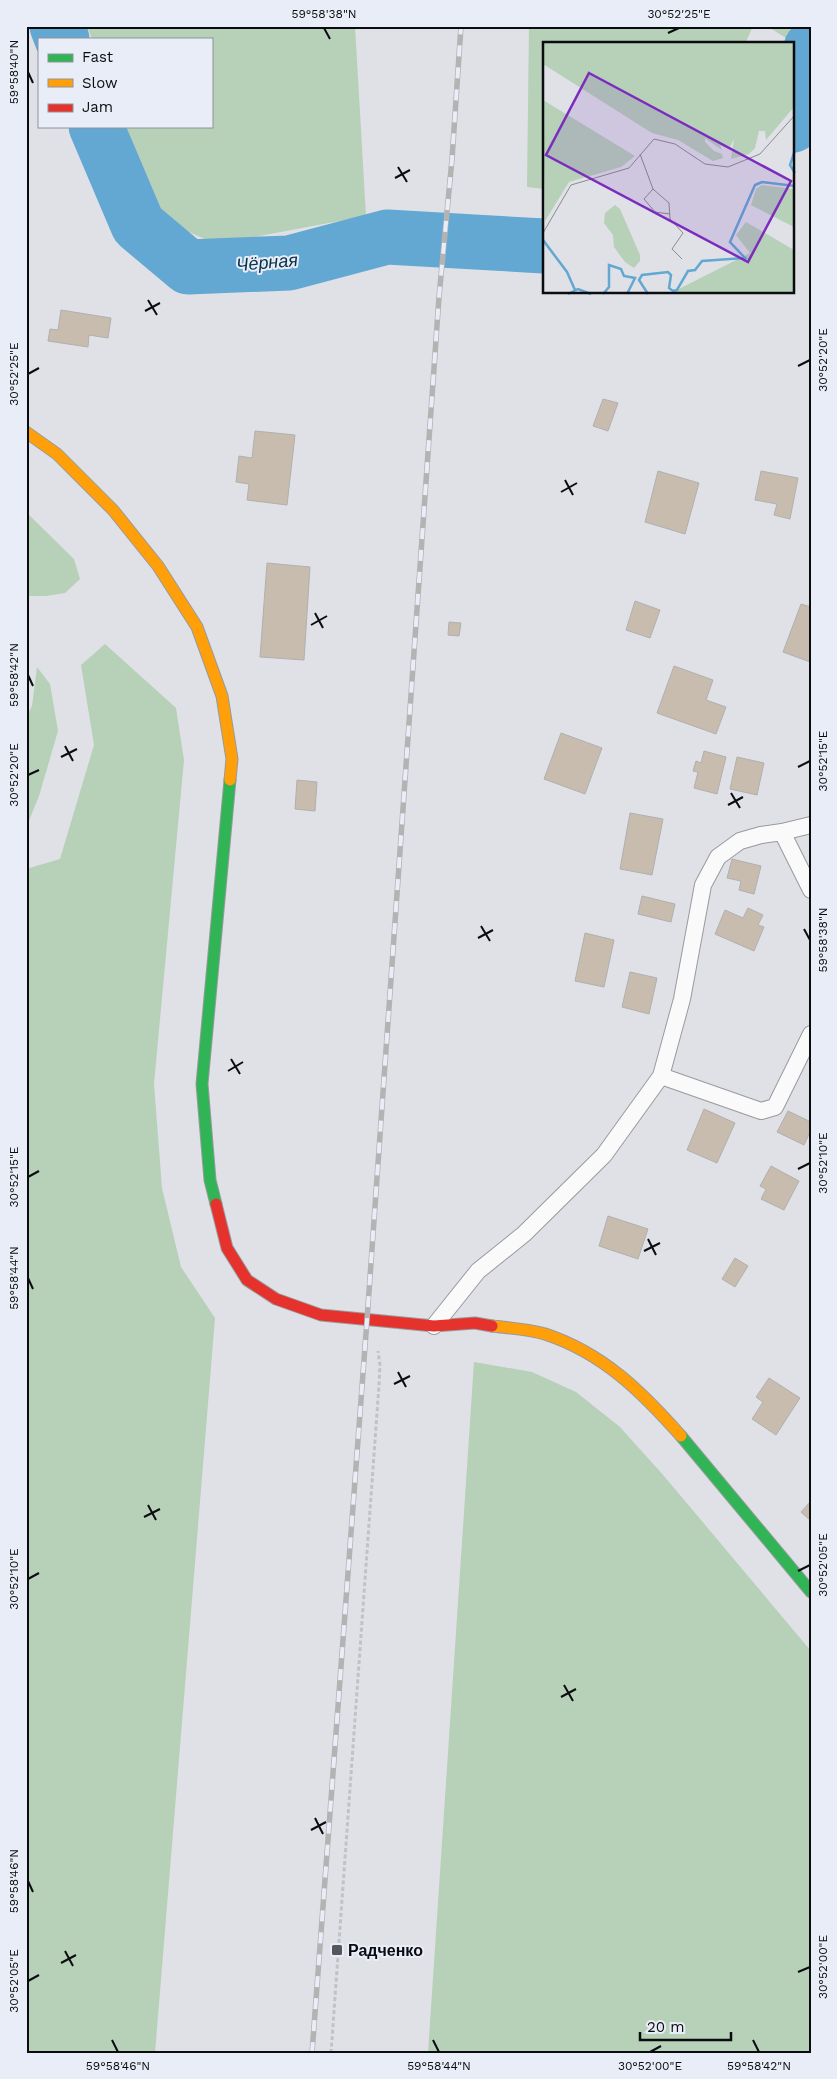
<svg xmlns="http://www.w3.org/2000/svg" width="837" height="2079" font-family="'Work Sans',sans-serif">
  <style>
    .green { fill: #b7d0b8 }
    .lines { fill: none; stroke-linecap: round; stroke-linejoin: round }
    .river { stroke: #63a7d3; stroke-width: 55 }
    .building { fill: #c7bcad; stroke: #b0b0b1 }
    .lane-casing { stroke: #999a9d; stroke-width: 18 }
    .fast-casing { stroke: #999a9d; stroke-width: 13 }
    .slow-casing { stroke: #999a9d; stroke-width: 13 }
    .jam-casing { stroke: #999a9d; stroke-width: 13 }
    .path { stroke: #c1c2c3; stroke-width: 3; stroke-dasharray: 4 2.5; stroke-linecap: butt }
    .lane { stroke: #fafafb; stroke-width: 16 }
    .fast { stroke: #30b455; stroke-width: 11 }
    .slow { stroke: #ff9f0a; stroke-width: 11 }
    .jam { stroke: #e5322d; stroke-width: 11 }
    .rail-casing { stroke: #b3b3b4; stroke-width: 5.5 }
    .rail { stroke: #e9edf7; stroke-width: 4; stroke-dasharray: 11; stroke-linecap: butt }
    .ticks { fill: none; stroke: #0b0c0f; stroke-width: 2 }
    .poi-dot { fill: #55575a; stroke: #e9edf7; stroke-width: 2 }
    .labels { text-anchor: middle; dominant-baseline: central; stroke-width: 4; stroke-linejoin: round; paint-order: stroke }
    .poi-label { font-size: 16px; font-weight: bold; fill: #0b0c0f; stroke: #e9edf7; text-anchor: start }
    .water-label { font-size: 18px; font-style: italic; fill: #073049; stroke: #e9edf7 }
    .inset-river { fill: none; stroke: #63a7d3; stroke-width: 2.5 }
    .inset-road { fill: none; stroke: #8a8c90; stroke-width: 1 }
    .view { fill: #7b2cbf; fill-opacity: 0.15; stroke: #7b2cbf; stroke-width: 2.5 }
    .inset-edge { fill: none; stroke: #0b0c0f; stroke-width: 2.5 }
    .neatline { fill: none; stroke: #0b0c0f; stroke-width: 2 }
    .ticks-label { font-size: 12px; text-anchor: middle; fill: #0b0c0f }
  </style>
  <rect width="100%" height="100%" fill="#dfe1e6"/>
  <!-- green -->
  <path class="green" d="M 87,26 L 355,26 L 366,216 L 216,244 L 160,219 L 125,126 L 211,126 L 211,39 L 92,39 Z
    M 529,26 L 753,26 L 745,44 L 544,44 L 544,189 L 527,187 Z
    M 767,26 L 811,26 L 811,54 Z
    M 26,512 L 74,559 L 80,579 L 65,593 L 46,596 L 26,596 Z
    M 105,644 L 176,708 L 184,760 L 154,1084 L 162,1188 L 181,1267 L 215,1318 L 155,2053 L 26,2053 L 26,869 L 60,859 L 94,745 L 81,665 Z
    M 37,667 L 50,684 L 58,731 L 39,796 L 26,828 L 26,718 L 32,706 Z
    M 474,1362 L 532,1372 L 576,1392 L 620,1427 L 664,1476 L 811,1651 L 811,2053 L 428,2053 Z"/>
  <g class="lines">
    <!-- river -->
    <path class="river" d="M 57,26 L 62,39
      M 793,125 L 811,48
      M 96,126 L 138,225 L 188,267 L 289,263 L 387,237 L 544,246"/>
  </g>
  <!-- building -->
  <path class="building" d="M 61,310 L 111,318 L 108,338 L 89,335 L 88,347 L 48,341 L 50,329 L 58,330 Z
    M 603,399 L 618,403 L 608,431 L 593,426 Z
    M 255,431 L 295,435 L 287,505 L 247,500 L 249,484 L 236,482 L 239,456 L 252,458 Z
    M 658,471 L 699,483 L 685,534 L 645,522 Z
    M 761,471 L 798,478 L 790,519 L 774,515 L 777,504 L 755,500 Z
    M 267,563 L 310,567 L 304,660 L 260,657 Z
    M 635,601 L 660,610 L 650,638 L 626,630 Z
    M 801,604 L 811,607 L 810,662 L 783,652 Z
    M 449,622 L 461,623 L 459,636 L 448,635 Z
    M 674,666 L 713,680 L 706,700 L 726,707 L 716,734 L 657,713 Z
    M 561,733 L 602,748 L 585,794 L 544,779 Z
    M 704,751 L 726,757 L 717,794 L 694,788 L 698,772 L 693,771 L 696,761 L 701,763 Z
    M 737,757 L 764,763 L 757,795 L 730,789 Z
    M 297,780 L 317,782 L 315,811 L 295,809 Z
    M 630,813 L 663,819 L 652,875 L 620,869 Z
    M 732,859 L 761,866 L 754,894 L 739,890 L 741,881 L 727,878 Z
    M 642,896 L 675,904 L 671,922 L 638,914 Z
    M 748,908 L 763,915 L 758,925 L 764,927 L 754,951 L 715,934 L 725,910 L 743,918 Z
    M 585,933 L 614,940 L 604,987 L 575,981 Z
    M 630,972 L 657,978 L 649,1014 L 622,1007 Z
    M 704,1109 L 735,1123 L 717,1163 L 687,1150 Z
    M 788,1111 L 811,1122 L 811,1130 L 804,1145 L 777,1132 Z
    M 771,1166 L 799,1181 L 784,1210 L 761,1199 L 766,1189 L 760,1186 Z
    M 608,1216 L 648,1229 L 638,1259 L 599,1246 Z
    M 735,1258 L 748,1266 L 735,1287 L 722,1279 Z
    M 769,1378 L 800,1398 L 776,1435 L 752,1419 L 763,1402 L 756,1397 Z
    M 811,1501 L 811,1521 L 801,1512 Z"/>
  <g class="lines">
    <!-- lane casing -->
    <g class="lane-casing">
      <path id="lane" d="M 782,832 L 811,890
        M 661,1076 L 761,1111 L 775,1107 L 811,1034
        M 434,1326 L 478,1271 L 524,1234 L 604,1155 L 661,1076 L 682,999 L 703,885 L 718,857 L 740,841 L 761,835 L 782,832 L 811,825"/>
    </g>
    <!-- fast casing -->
    <g class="fast-casing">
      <path id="fast" d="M 216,1204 L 210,1180 L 202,1084 L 230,780
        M 681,1436 L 811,1592"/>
    </g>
    <!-- slow casing -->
    <g class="slow-casing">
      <path id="slow" d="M 26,432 L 57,454 L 113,510 L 158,566 L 197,627 L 222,696 L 232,759 L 230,780
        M 492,1326 C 509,1328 528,1329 545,1334 C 603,1353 642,1392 681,1436"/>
    </g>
    <!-- jam casing -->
    <g class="jam-casing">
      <path id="jam" d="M 216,1204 L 227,1248 L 247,1280 L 276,1299 L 321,1315 L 434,1326 L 475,1323 L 492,1326"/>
    </g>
    <!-- path -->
    <path class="path" d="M 331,2053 L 379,1385 L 380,1365 L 378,1351"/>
    <!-- lane -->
    <use href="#lane" class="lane"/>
    <!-- fast -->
    <use href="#fast" class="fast"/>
    <!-- slow -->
    <use href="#slow" class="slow"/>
    <!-- jam -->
    <use href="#jam" class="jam"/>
    <!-- rail casing -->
    <g class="rail-casing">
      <path id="rail" d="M 312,2053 L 367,1320 L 439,297 L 452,159 L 461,26"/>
    </g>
    <!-- rail -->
    <use href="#rail" class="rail"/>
  </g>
  <!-- ticks -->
  <path class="ticks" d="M 324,28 L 330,39M 668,33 L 679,28M 28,72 L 33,83M 398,167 L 407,182M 395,178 L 410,170M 148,300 L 157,315M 145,311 L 160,303M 798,366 L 810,360M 28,374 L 39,368M 565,480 L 573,495M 561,492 L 577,483M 315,613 L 323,628M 311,625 L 327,616M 28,675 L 33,686M 65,746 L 73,761M 61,757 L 77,749M 798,767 L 810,761M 28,775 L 39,770M 731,793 L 740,808M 728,805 L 743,797M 481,926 L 490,941M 804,929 L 810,940M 478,938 L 493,930M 231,1059 L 240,1074M 228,1071 L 243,1062M 798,1169 L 810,1163M 28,1177 L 39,1171M 648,1239 L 656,1255M 644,1251 L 660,1243M 28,1278 L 33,1289M 398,1372 L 406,1387M 394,1384 L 410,1376M 148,1505 L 156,1520M 144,1517 L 160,1509M 798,1571 L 810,1565M 28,1579 L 39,1573M 564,1685 L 573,1701M 561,1697 L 576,1689M 315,1818 L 323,1834M 311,1830 L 326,1822M 28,1881 L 33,1892M 65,1951 L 73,1966M 61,1963 L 76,1955M 798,1972 L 810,1967M 28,1981 L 39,1975M 112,2040 L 118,2052M 433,2040 L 439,2052M 753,2040 L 759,2052M 650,2052 L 661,2046"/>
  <!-- markers -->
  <rect class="poi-dot" x="331" y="1944" width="12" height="12" rx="2.5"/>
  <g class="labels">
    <!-- poi labels -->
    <g class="poi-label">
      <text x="348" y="1950">Радченко</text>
    </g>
    <!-- water labels -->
    <g class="water-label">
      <text transform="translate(267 262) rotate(-5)">Чёрная</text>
    </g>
  </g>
  <!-- overview -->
  <g transform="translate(543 42)">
    <rect width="251" height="251" fill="#dfe1e6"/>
    <path d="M 0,0 L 251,0 L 251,65 L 223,98 L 222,89 L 216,89 L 212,106 L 206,112 L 188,117 L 191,97 L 186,107 L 177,103 L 179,108 L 162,96 L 162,100 L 171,109 L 179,112 L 180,116 L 170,119 L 135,98 L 109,91 L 0,22 ZM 0,58 L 92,114 L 78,125 L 26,140 L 2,179 ZM 219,143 L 251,147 L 251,185 L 208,163 L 213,147 ZM 72,163 L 77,167 L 97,213 L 97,219 L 91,226 L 82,220 L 71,205 L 70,193 L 61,181 L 62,171 ZM 203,180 L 251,208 L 251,251 L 128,251 L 207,211 L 193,193 Z" fill="#b7d0b8"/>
    <path class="inset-river" d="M 252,108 L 247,123 L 252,131M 0,198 L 24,230 L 32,248M 25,252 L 35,247 L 48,252M 60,252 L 66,245 L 66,223 L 78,227 L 81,234 L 92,236 L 84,252M 105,252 L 96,238 L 99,233 L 125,230 L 128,233 L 126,246 L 130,249 L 134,248 L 145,229 L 152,228 L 159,219 L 202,216 L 187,200 L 212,143 L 219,140 L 252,144"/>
    <path class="inset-road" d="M 97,112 L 110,147 L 126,161 L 127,177 L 140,191 L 129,207 L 139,217M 110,147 L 101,157 L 112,170 L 127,172M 0,191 L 28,143 L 86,126 L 111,97 L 132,102 L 162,122 L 185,125 L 217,112 L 252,73"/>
    <path class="view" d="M 46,31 L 248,139 L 205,220 L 3,113 Z"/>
    <rect width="251" height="251" class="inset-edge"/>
  </g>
  <!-- border -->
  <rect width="837" height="2079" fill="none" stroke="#e9edf7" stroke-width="55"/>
  <!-- legend -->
  <rect x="38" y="38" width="175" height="90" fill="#e9edf7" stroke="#90939a"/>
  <rect x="48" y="54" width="25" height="8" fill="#30b455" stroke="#90939a"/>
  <text x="82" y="62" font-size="15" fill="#0b0c0f">Fast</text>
  <rect x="48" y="79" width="25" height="8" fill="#ff9f0a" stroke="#90939a"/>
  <text x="82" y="88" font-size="15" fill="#0b0c0f">Slow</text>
  <rect x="48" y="104" width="25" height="8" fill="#e5322d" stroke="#90939a"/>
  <text x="82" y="112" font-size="15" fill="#0b0c0f">Jam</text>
  <!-- scale -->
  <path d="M640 2032v8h91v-8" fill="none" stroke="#0b0c0f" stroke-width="2.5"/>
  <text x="647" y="2032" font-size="15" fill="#0b0c0f" stroke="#e9edf7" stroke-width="4" paint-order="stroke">20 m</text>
  <rect x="28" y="28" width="782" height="2024" class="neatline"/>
  <g class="ticks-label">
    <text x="324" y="18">59°58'38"N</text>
    <text x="679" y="18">30°52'25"E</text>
    <text transform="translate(14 72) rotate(-90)" y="4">59°58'40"N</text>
    <text transform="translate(823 360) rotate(-90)" y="4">30°52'20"E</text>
    <text transform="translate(14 374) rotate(-90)" y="4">30°52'25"E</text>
    <text transform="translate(14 675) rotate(-90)" y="4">59°58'42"N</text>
    <text transform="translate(823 761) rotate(-90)" y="4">30°52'15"E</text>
    <text transform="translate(14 775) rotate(-90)" y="4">30°52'20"E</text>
    <text transform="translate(823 940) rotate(-90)" y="4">59°58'38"N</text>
    <text transform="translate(823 1163) rotate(-90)" y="4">30°52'10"E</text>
    <text transform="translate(14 1177) rotate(-90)" y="4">30°52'15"E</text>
    <text transform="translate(14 1278) rotate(-90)" y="4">59°58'44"N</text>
    <text transform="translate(823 1565) rotate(-90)" y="4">30°52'05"E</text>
    <text transform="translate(14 1579) rotate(-90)" y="4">30°52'10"E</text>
    <text transform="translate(14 1881) rotate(-90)" y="4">59°58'46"N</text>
    <text transform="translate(823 1967) rotate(-90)" y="4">30°52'00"E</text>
    <text transform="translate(14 1981) rotate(-90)" y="4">30°52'05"E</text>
    <text x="118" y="2070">59°58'46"N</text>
    <text x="439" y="2070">59°58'44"N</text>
    <text x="650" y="2070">30°52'00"E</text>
    <text x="759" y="2070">59°58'42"N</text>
  </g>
</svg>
